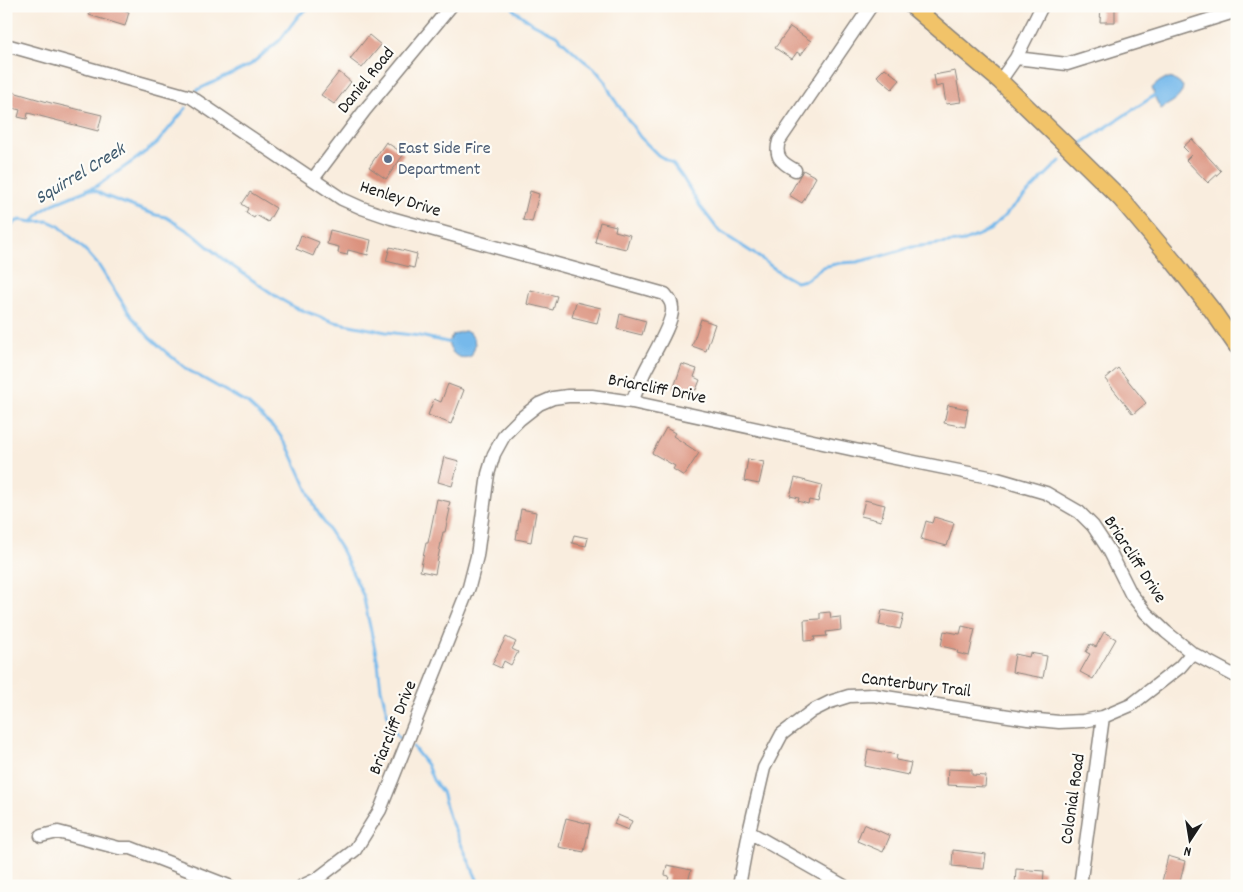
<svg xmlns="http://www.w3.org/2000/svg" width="1243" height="892" font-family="Dekko,sans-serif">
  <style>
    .water { fill: #76b9eb; stroke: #496a84 }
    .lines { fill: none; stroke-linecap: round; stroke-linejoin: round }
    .stream { stroke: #76b9eb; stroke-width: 3 }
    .building { fill: #db927e }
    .minor-casing { stroke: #8a847d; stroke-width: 15 }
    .major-casing { stroke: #8a847d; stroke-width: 19 }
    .minor { stroke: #fff; stroke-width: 12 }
    .major { stroke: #f1c369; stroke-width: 16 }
    .service-dot { fill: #5c6f8a; stroke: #fdfcf7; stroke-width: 2 }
    .labels { text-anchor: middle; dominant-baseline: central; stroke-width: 4.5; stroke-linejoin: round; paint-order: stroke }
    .street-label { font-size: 18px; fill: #1c1c1c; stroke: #fdfcf7 }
    .service-label { font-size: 18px; fill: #4e5e75; stroke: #fdfcf7; text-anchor: start }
    .water-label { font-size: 19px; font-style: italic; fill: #405b6f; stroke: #fdfcf7 }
  </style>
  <rect width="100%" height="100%" fill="#fdfcf7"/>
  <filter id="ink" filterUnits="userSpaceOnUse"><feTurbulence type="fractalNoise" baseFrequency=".02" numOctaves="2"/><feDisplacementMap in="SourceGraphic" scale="10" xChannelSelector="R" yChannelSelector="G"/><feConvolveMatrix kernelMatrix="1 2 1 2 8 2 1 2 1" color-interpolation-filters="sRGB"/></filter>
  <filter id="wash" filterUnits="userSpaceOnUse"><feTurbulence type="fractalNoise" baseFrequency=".0096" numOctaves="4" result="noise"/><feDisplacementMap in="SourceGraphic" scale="20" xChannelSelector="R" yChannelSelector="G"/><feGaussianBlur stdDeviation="1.12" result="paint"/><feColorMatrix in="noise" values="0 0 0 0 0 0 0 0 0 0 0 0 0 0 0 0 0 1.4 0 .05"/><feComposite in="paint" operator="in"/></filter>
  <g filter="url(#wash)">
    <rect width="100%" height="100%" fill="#f9edde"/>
    <!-- water -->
    <path class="water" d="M 1166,78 L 1173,79 L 1183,86 C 1182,99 1171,102 1161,109 L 1156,100 L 1152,88 L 1159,82 Z
      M 464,331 L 469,332 C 477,342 476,345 471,356 C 460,361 450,354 448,342 L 453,335 Z"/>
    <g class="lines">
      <!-- stream -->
      <path class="stream" d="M 512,6 L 515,11 L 532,23 L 556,35 L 583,60 L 594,68 L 605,81 L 612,96 L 640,137 L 658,155 L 672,163 L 683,178 L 700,206 L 719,231 L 753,253 L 782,274 L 796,282 L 806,280 L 823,267 L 840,263 L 857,262 L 878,257 L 912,247 L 965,241 L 990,230 L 1060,161
        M 197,90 L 250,65 L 280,40 L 299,15 L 311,6
        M 1082,143 L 1157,94
        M 87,189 L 96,191 L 105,196 L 156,215 L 166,217 L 193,234 L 225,261 L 280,299 L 296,308 L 334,322 L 386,332 L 420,336 L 451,343
        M 33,221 L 42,211 L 53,204 L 97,186 L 136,159 L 157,143 L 186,108
        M 6,232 L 15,222 L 20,220 L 33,222 L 48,221 L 59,226 L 85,250 L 99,266 L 131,316 L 149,337 L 167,353 L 188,370 L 247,403 L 277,431 L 289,449 L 317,511 L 341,549 L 363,595 L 378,663 L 381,689 L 391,728 L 400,739
        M 413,747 L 427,765 L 433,780 L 442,792 L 449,817 L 480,886"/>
    </g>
    <g id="blocks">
      <!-- building -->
      <path class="building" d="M 92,6 L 112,6 L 129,12 L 125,26 L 89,15 Z
        M 1101,6 L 1115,6 L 1115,22 L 1100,22 Z
        M 790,27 L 811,41 L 801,55 L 797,52 L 792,59 L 775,48 Z
        M 369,35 L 381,45 L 362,68 L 350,59 Z
        M 885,68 L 900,80 L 892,89 L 877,76 Z
        M 955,71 L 961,102 L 946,104 L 943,85 L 936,87 L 934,75 Z
        M 339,72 L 351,82 L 334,104 L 321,95 Z
        M 13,92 L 51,103 L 102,115 L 98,131 L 28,113 L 27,119 L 18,117 L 20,110 L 9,107 Z
        M 1192,139 L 1221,171 L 1208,183 L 1186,160 L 1191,155 L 1183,147 Z
        M 386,142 L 404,154 L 386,179 L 369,167 Z
        M 803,170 L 816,177 L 802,203 L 789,195 Z
        M 530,191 L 539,194 L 532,222 L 523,220 Z
        M 250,192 L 276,208 L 268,222 L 256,215 L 254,218 L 246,213 L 248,208 L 242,204 Z
        M 600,222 L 616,226 L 615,231 L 630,235 L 626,249 L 595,242 Z
        M 330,230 L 371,240 L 368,255 L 348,250 L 347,255 L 338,253 L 339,247 L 327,244 Z
        M 301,235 L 319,242 L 313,256 L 296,249 Z
        M 390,247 L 417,254 L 414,268 L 386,261 Z
        M 530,290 L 557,296 L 553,310 L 527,304 Z
        M 576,302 L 601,308 L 597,323 L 572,317 Z
        M 620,314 L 646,321 L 642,335 L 617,329 Z
        M 701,319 L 715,324 L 706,351 L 692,346 Z
        M 682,364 L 697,369 L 694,377 L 700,380 L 696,390 L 690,388 L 688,395 L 673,390 Z
        M 1118,368 L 1146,403 L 1133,414 L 1105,379 Z
        M 448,384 L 464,390 L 451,424 L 428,415 L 434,399 L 441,402 Z
        M 948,405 L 968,409 L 965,427 L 944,423 Z
        M 666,428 L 675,433 L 673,436 L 699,453 L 684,476 L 673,469 L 675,466 L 652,453 Z
        M 444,457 L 459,461 L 452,486 L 438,482 Z
        M 748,459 L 764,462 L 759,484 L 744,481 Z
        M 795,478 L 822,485 L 818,502 L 809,500 L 808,504 L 798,501 L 799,498 L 790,496 Z
        M 437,499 L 450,502 L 448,509 L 450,509 L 445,532 L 443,532 L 435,574 L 420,571 L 426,543 L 428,543 Z
        M 865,500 L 885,505 L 881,521 L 861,516 Z
        M 521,509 L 536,512 L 531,542 L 516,539 Z
        M 934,517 L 954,523 L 947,546 L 921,539 L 926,521 L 932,523 Z
        M 574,535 L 588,538 L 586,546 L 572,543 Z
        M 882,610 L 904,614 L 900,629 L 879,625 Z
        M 830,612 L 831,618 L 840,617 L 841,630 L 826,632 L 827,636 L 814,637 L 815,640 L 805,641 L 804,620 L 820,619 L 820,613 Z
        M 962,626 L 975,629 L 969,656 L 957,653 L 958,650 L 941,646 L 944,631 L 960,634 Z
        M 1104,632 L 1116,639 L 1093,679 L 1080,672 L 1090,654 L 1086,652 L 1090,644 L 1096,647 Z
        M 506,637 L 516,642 L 512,649 L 518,652 L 511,665 L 504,661 L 501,668 L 492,664 Z
        M 1030,653 L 1047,656 L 1043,678 L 1012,672 L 1015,654 L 1029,657 Z
        M 868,749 L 897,755 L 896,760 L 911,763 L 908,775 L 865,766 Z
        M 948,769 L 972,770 L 972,775 L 986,776 L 985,787 L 947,785 Z
        M 618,815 L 632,821 L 628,830 L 614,824 Z
        M 566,818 L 590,824 L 584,852 L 559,847 Z
        M 864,824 L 890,836 L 883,852 L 857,841 Z
        M 953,850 L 986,854 L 984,869 L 952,866 Z
        M 1168,856 L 1185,861 L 1179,886 L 1161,886 Z
        M 667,865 L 691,870 L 687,886 L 667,886 L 669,876 L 665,875 Z
        M 1016,869 L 1044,871 L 1043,886 L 1015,886 Z"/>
    </g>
  </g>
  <g filter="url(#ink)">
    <use href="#blocks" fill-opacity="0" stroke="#8a847d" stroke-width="1"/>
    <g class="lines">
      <!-- minor casing -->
      <g class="minor-casing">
        <path id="minor" d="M 6,45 L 191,97 L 342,199 L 362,208 L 391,218 L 665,294 C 669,299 672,302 672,308 C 674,322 651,358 644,373 C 640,382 636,392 632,402
          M 1016,58 L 1067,64 L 1237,11
          M 1000,81 L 1016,58 L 1042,6
          M 795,170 C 782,163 774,157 779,141 L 871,6
          M 313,179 L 365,110 L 451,6
          M 749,832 L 844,886
          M 41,836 L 58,832 L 119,848 L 131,848 L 229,886
          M 302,886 L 317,879 L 355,850 L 380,810 L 469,587 L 477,556 L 488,474 L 494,454 L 505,434 L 520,419 L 539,404 L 553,398 L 568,396 L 592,396 L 632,402 L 855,450 L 994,478 L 1046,493 L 1079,512 L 1093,526 L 1110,552 L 1131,594 L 1146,613 L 1166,632 L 1192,653 L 1237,677
          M 739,886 L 749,832 L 764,768 L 782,734 L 812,711 L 830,702 L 849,696 L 873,695 L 1028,719 L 1059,722 L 1083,721 L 1103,717 L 1131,705 L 1180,667 L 1192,653
          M 1080,886 L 1103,717"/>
      </g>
      <!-- major casing -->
      <g class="major-casing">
        <path id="major" d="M 912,6 L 1000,81 L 1064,143 L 1121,199 L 1174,262 L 1212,310 L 1237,346"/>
      </g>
      <!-- minor -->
      <use href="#minor" class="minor"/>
      <!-- major -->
      <use href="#major" class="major"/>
    </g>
  </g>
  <!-- markers -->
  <circle class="service-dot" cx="388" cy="159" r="5"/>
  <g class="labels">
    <!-- street labels -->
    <g class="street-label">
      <text transform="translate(367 81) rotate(-51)">Daniel Road</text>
      <text transform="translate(400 200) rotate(18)">Henley Drive</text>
      <text transform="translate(657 390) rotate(11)">Briarcliff Drive</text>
      <text transform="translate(1134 560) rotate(57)">Briarcliff Drive</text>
      <text transform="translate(916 686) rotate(7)">Canterbury Trail</text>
      <text transform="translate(394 728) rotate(-68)">Briarcliff Drive</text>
      <text transform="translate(1074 799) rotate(-82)">Colonial Road</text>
    </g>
    <!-- service labels -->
    <g class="service-label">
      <text x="398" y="149">East Side Fire<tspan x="398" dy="21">Department</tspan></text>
    </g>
    <!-- water labels -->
    <g class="water-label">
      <text transform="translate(81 175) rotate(-31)">Squirrel Creek</text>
    </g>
  </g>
  <!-- margin -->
  <rect width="1243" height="892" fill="none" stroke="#fdfcf7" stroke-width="25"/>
  <!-- north arrow -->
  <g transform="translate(1190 840) rotate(192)" stroke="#fdfcf7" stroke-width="4" paint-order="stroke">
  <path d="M0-4L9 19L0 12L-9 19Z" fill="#1c1c1c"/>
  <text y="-8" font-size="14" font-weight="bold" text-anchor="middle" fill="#1c1c1c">N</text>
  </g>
</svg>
